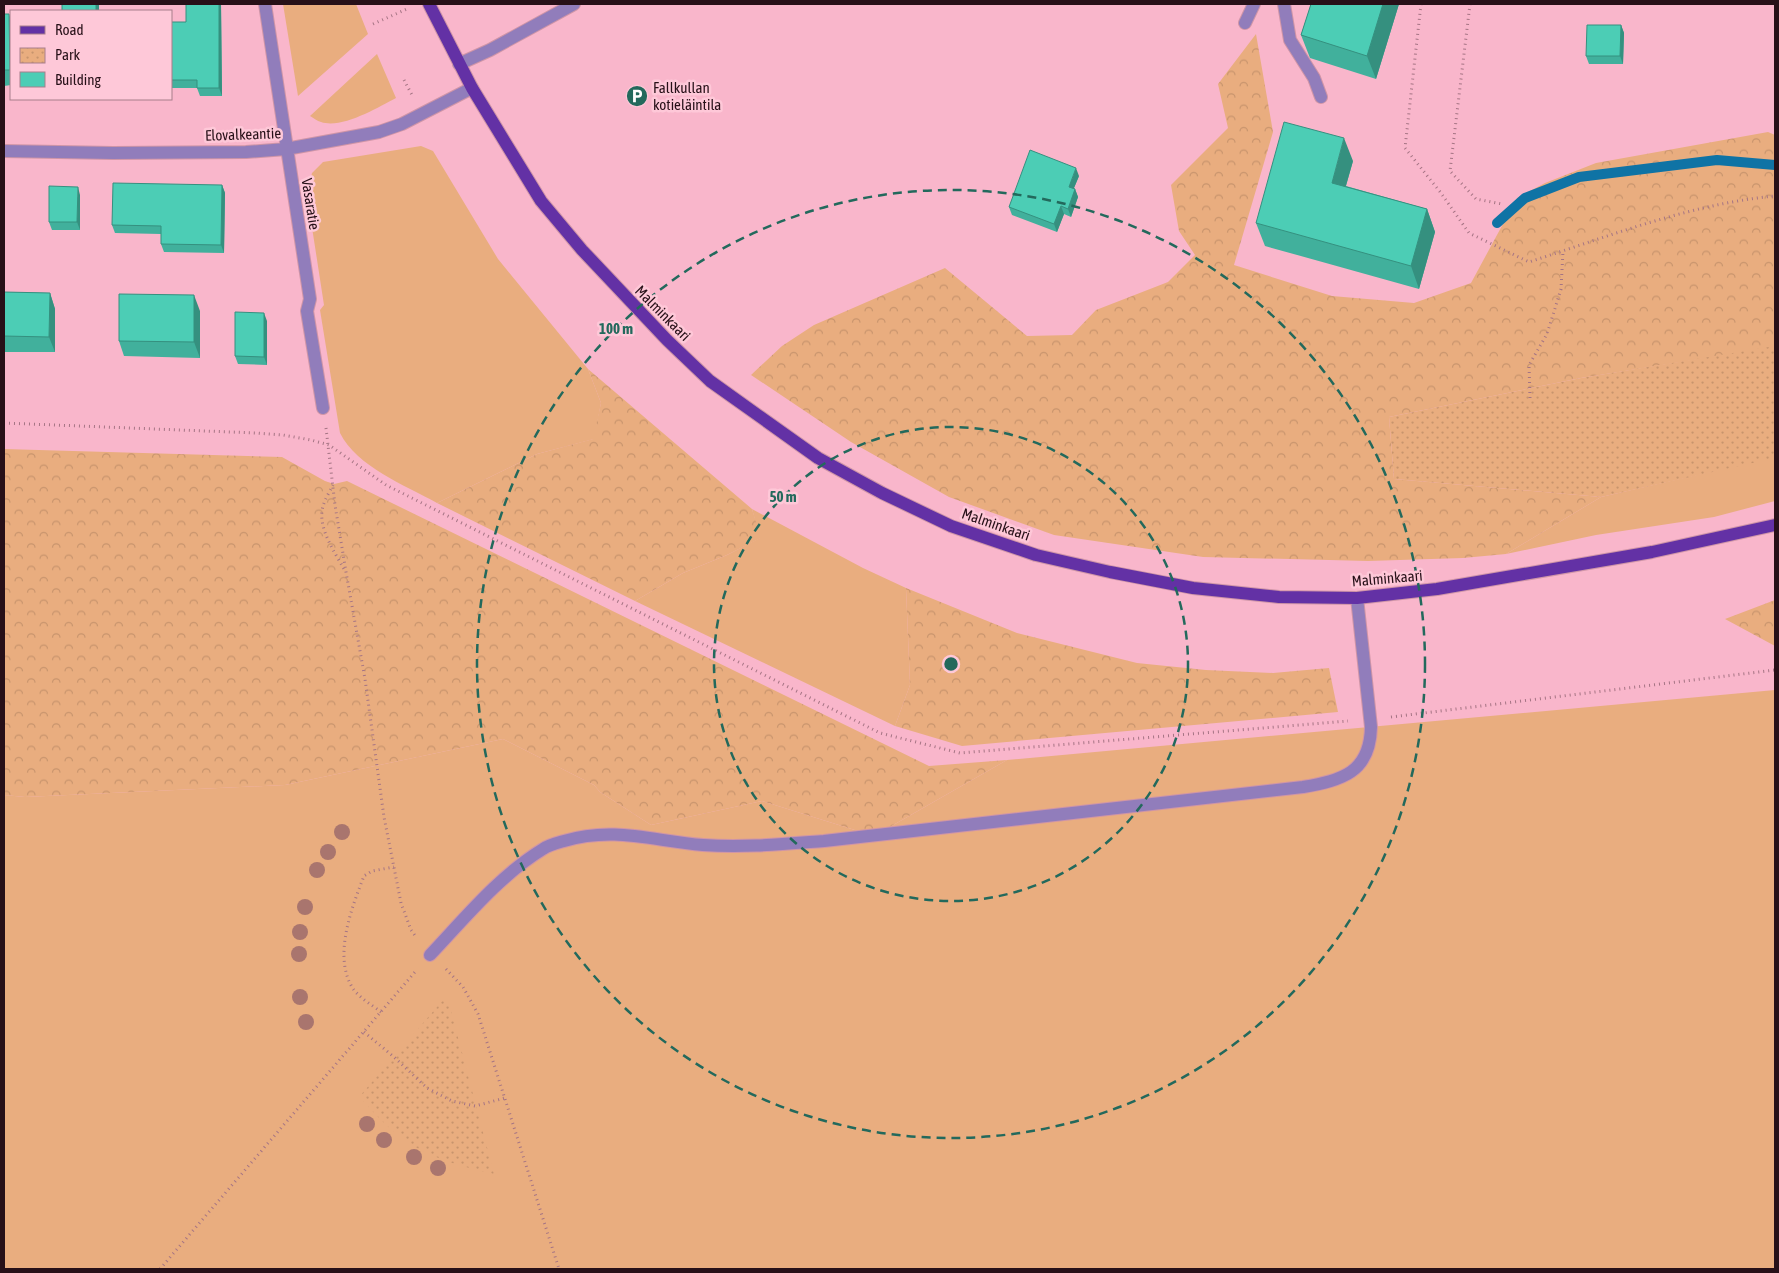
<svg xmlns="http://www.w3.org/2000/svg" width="1779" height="1273" font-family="'Asap Condensed',sans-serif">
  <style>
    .grass { fill: #e9ad7f }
    .forest { fill: url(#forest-crowns) }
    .park { fill: url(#park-dots) }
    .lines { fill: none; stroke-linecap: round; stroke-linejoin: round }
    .stream { stroke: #0f73a5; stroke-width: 10 }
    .minor-casing { stroke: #cf95a7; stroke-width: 14 }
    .major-casing { stroke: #cf95a7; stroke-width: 14 }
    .path { stroke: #a57484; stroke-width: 3; stroke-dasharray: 1 4; stroke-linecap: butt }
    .minor { stroke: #917dbb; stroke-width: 12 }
    .major { stroke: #6331a5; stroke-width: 12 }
    .tree { fill: #a9756e }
    .wall { fill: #41b09c }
    .shaded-wall { fill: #35907f }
    .building { fill: #4ccdb5; stroke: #35907f }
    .ring { fill: none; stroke: #23695c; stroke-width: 2.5; stroke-dasharray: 9 6 }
    .labels { text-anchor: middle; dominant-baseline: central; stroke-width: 5; stroke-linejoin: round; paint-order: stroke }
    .poi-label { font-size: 15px; fill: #271018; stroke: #fec8d8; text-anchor: start }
    .street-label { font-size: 15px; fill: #271018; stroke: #fec8d8 }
    .centre { fill: #23695c; stroke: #fec8d8; stroke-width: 2.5 }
    .ring-label { font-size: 15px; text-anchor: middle; font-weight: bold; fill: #23695c; stroke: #fec8d8; stroke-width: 5; stroke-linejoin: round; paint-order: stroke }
  </style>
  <defs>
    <pattern id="forest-crowns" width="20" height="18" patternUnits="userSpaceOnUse" patternTransform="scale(1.25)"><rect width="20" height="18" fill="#e9ad7f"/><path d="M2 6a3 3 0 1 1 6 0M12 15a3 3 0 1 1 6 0" fill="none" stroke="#c8946d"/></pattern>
    <pattern id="park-dots" width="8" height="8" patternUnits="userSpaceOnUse" patternTransform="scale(1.25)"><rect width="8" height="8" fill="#e9ad7f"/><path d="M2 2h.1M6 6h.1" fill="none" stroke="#c8946d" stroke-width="1.8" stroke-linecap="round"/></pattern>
  </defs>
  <rect width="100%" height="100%" fill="#f9b6cb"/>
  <!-- grass -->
  <path class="grass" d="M 283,4 L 356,4 L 368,34 L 298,96 Z
    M 377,54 L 396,98 C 377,108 342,129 321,122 C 317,121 314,118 310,116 Z
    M 421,146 L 433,151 L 498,259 L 588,369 L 601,403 L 594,439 L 537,454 L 437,503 C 405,485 357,467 340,433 L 320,310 L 324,305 L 307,195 L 312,173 L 323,162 Z
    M 1775,457 L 1775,501 L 1714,517 L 1596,535 L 1506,554 L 1601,497 Z
    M 752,509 L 863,568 L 906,588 L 910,685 L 895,726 L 635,601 L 683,573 L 727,555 L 760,538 Z
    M 1775,690 L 1775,1269 L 4,1269 L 4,795 L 25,797 L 285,785 L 503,739 L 594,785 L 600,792 L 651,825 L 762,801 L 874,836 L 1007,760 Z"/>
  <!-- forest -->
  <path class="forest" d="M 1256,34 L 1273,132 L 1234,265 L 1332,296 L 1414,303 L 1471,283 L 1517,198 L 1545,183 L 1596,163 L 1768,132 L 1775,135 L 1775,347 L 1581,378 L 1389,417 L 1394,479 L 1601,497 L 1506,554 L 1463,558 L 1368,561 L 1203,557 L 1054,535 L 949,497 L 851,442 L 751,375 L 782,346 L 814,325 L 945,268 L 1027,336 L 1072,335 L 1096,310 L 1168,282 L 1195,255 L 1179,231 L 1171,185 L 1228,128 L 1218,84 Z
    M 588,369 L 752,509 L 761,538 L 727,555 L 683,573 L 635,601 L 437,503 L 537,454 L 593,439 L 601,403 Z
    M 4,449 L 282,457 L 325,481 L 334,484 L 347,481 L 929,766 L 1007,760 L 874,836 L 762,801 L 651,825 L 600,792 L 594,785 L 503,739 L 285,785 L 25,797 L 4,795 Z
    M 906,588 L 1017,633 L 1137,663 L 1206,670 L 1273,673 L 1329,668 L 1338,712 L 962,746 L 895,726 L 910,685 Z
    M 1775,600 L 1775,646 L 1725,619 Z"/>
  <!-- park -->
  <path class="park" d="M 1775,346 L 1775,458 L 1601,497 L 1394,479 L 1389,417 L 1581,378 Z
    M 443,1000 L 449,1003 L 494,1174 C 467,1168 441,1161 417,1148 C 394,1136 377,1115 359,1097 Z"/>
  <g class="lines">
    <!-- stream -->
    <path class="stream" d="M 1497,223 L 1525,198 L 1579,177 L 1717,160 L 1775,165"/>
    <!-- minor casing -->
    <g class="minor-casing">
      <path id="minor" d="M 265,4 L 310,299 L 307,311 L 323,408
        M 1284,4 L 1290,40 L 1314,78 L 1321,97
        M 1245,23 L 1254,4
        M 459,64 L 490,50 L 574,4
        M 4,151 L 113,153 L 246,152 L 286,149 L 379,132 L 402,124 L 472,88
        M 430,955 C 465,918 499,876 543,849 C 549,845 557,843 564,841 C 614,826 653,841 703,845 C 743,848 784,844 824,841 L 1303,787 C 1342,780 1370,773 1371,727 L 1357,598"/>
    </g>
    <!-- major casing -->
    <g class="major-casing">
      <path id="major" d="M 429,4 L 472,88 L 541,201 L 582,250 L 667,340 L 710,381 L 818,458 L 882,493 L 951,526 L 1036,555 L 1110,572 L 1193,588 L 1279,597 L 1357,598 L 1437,589 L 1652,552 L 1775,525"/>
    </g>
    <!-- path -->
    <path class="path" d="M 1421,4 L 1405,148 L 1441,193 L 1469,233 L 1529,262 C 1610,236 1690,204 1775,196
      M 1470,4 L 1450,171 L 1476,199 L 1502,204
      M 373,24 L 407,9
      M 404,80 L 412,95
      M 1530,398 L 1529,365 L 1547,334 L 1561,289 L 1563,251
      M 4,423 L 256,433 L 283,435 L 311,440 L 329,445 L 386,485 L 880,733 L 960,753 L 1348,721
      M 326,428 L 335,505 L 346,572 L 365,679 L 384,817 L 401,903 L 411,930 L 416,937
      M 333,485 C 330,491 325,499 323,506 C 317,527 334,551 344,569
      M 1391,717 L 1775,670
      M 446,969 L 463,987 L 478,1014 L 559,1269
      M 381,1012 C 372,1005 358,997 352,987 C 333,955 352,907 364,876 L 372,871 L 394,867
      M 364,1032 L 394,1057 L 427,1088 L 452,1101 L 475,1106 L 505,1098
      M 160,1269 L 415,972"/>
    <!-- minor -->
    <use href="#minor" class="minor"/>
    <!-- major -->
    <use href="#major" class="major"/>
  </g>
  <!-- trees -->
  <g class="tree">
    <circle cx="342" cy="832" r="8"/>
    <circle cx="328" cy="852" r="8"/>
    <circle cx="317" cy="870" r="8"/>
    <circle cx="305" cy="907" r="8"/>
    <circle cx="300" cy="932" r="8"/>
    <circle cx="299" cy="954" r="8"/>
    <circle cx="300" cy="997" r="8"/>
    <circle cx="306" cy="1022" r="8"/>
    <circle cx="367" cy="1124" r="8"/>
    <circle cx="384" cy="1140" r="8"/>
    <circle cx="414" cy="1157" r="8"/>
    <circle cx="438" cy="1168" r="8"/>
  </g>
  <!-- wall -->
  <path class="wall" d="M 221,4 L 222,96 L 200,96 L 197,88 L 171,88 L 171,22 L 186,22 Z
    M 1311,4 L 1399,4 L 1376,79 L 1310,58 L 1301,35 Z
    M 4,14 L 9,14 L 11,21 L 11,85 L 4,86 Z
    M 1621,25 L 1624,33 L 1623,64 L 1589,64 L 1586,56 Z
    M 1353,161 L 1346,186 L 1427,209 L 1435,232 L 1419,289 L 1265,246 L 1256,223 Z
    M 1079,176 L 1074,188 L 1075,189 L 1078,197 L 1071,217 L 1064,214 L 1057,232 L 1012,215 L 1009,207 Z
    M 222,185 L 225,193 L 224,253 L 164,252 L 161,244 L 161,234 L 115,233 L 112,225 Z
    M 80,195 L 80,230 L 52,230 L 49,222 Z
    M 4,292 L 50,293 L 55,309 L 55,352 L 4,352 Z
    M 200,311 L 200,358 L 124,356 L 119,341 Z
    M 267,321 L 267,365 L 238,364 L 235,356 Z"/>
  <!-- shaded-wall -->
  <path class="shaded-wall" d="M 96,4 L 99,4 L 99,11 L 96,11 Z
    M 219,4 L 221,4 L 222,96 L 219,88 Z
    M 1383,4 L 1399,4 L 1376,79 L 1367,56 Z
    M 9,14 L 11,21 L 11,74 L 10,70 Z
    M 1621,25 L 1624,33 L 1623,64 L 1620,56 Z
    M 1344,138 L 1353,161 L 1340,206 L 1332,183 Z
    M 1076,168 L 1079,176 L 1071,195 L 1069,187 Z
    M 222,185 L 225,193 L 224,253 L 221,245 Z
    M 78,187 L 80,195 L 80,230 L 77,222 Z
    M 1075,189 L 1078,197 L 1071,217 L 1068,209 Z
    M 1061,206 L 1064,214 L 1057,232 L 1054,224 Z
    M 1427,209 L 1435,232 L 1419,289 L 1411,266 Z
    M 50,293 L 55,309 L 55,352 L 49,337 Z
    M 194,295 L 200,311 L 200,358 L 194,342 Z
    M 264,313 L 267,321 L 267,365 L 264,357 Z"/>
  <!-- building -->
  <path class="building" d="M 62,4 L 96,4 L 96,11 L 62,11 Z
    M 186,4 L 219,4 L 219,88 L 197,88 L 197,80 L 171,80 L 171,22 L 186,22 Z
    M 1311,4 L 1383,4 L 1367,56 L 1301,35 Z
    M 4,14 L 9,14 L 10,70 L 4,70 Z
    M 1587,25 L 1621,25 L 1620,56 L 1586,56 Z
    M 1284,122 L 1344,138 L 1332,183 L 1427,209 L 1411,266 L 1256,223 Z
    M 1030,150 L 1076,168 L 1069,187 L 1075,189 L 1068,209 L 1061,206 L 1054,224 L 1009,207 Z
    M 113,183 L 222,185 L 221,245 L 161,244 L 161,226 L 112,225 Z
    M 49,186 L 78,187 L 77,222 L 49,222 Z
    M 4,292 L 50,293 L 49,337 L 4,336 Z
    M 119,294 L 194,295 L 194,342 L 119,341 Z
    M 235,312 L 264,313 L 264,357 L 235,356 Z"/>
  <!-- distance rings -->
  <g class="ring">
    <circle cx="951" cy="664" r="237"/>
    <circle cx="951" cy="664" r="474"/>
  </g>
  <!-- icons -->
  <defs>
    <g id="parking-disc" transform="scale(1.125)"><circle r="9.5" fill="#23695c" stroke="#fec8d8"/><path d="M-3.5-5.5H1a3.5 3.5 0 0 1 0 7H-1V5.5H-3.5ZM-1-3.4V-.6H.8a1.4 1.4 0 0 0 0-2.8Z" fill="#fff"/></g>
  </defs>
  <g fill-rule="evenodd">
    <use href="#parking-disc" x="637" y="96"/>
  </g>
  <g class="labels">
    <!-- poi labels -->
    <g class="poi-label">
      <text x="653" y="87">Fallkullan<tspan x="653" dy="17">kotieläintila</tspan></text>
    </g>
    <!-- street labels -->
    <g class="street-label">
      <text transform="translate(243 134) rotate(-2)">Elovalkeantie</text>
      <text transform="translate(311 204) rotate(81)">Vasaratie</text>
      <text transform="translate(663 313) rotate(45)">Malminkaari</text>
      <text transform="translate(996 524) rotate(19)">Malminkaari</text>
      <text transform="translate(1387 578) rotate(-5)">Malminkaari</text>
    </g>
  </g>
  <circle cx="951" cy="664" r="8" class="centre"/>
  <g class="ring-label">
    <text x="616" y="334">100 m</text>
    <text x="783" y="502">50 m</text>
  </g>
  <!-- border -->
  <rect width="1779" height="1273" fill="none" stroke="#271018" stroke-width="10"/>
  <!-- legend -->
  <rect x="10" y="10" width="162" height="90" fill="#fec8d8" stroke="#a87e8b"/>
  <rect x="20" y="26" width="25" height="8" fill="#6331a5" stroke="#a87e8b"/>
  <text x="55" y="35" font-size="15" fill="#271018">Road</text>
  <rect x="20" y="48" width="25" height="15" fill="url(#park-dots)" stroke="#a87e8b"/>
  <text x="55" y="60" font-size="15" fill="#271018">Park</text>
  <rect x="20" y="72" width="25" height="15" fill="#4ccdb5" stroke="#a87e8b"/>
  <text x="55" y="85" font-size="15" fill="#271018">Building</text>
</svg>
